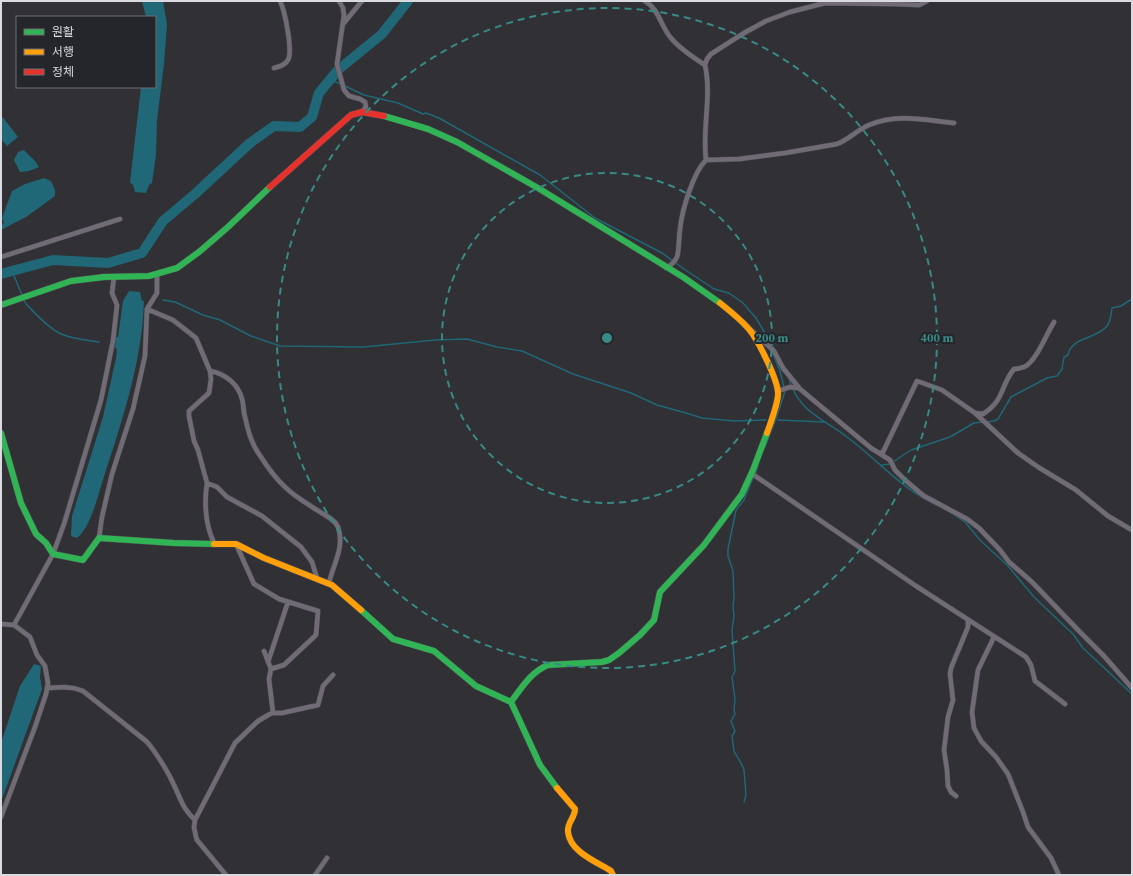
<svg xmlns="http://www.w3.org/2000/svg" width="1133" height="876" font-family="'Source Serif 4','Noto Sans KR',serif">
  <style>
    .water { fill: #206777 }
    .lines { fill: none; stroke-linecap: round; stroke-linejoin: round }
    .stream { stroke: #206777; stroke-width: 1.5 }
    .river { stroke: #206777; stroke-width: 10 }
    .street-casing { stroke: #4c4c50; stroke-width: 5.5 }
    .fast-casing { stroke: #4c4c50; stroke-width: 7 }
    .slow-casing { stroke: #4c4c50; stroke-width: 7 }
    .jam-casing { stroke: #4c4c50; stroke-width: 7 }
    .street { stroke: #706b75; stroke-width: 4.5 }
    .fast { stroke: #30b455; stroke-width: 6 }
    .slow { stroke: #ff9f0a; stroke-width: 6 }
    .jam { stroke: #e5322d; stroke-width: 6 }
    .ring { fill: none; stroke: #388a85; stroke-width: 2; stroke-dasharray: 7 5 }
    .centre { fill: #388a85; stroke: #25262c; stroke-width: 2 }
    .ring-label { font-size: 12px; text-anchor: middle; font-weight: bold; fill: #388a85; stroke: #25262c; stroke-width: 4; stroke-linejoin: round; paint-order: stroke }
  </style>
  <rect width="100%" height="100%" fill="#303035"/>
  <!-- water -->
  <path class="water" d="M 142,1 L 163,1 L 167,24 L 164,64 L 157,120 L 156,155 L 152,183 L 149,185 L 146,193 L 135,192 L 133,185 L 130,182 L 141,87 L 155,87 L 155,17 L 146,17 Z
    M 1,115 L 18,137 L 7,146 L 1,139 Z
    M 24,150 L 35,161 L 39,167 L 29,171 L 20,172 L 14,160 L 18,152 Z
    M 44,178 L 51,181 L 55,190 L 55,196 L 26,217 L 1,230 L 1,225 L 4,223 L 2,218 L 12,191 L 25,184 Z
    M 129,291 L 140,292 L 142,301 L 144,301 C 142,364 121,424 102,483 C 97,499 90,528 77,538 L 71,536 L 72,516 L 103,417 L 116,358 L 117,349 L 115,348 L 116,337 L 118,337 L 123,301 Z
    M 34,664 L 41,666 L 40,677 L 42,689 L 1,802 L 1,743 L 20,686 Z"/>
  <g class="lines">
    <!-- stream -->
    <path class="stream" d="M 330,80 L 341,84
      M 345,86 L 364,95 L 398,103 L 423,114 L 426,113 L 439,118 L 540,175 L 595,218 L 662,253 L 684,269 L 714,289 L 729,293 L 743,303 L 756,318 L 775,350
      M 12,271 L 22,295
      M 24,300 L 26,304 C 36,314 46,326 59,333 C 71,339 86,340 99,342
      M 163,300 L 175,302 L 203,315 L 220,320 L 251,336 L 280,346 L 363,347 L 435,340 L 467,339 L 497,347 L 522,351 L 573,374 L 631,393 L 657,405 L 686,413 L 702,418 L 734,421 L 766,420
      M 789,378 L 791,386
      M 793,389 C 802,412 829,423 847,437 C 877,459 901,489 935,504
      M 778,420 L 824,422
      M 987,422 L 994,421 L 998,419 L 1011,397 L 1047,378 L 1057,376 L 1062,369 L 1064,357 L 1068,355 C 1072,336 1096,340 1107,326 C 1111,321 1111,314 1112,308 L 1121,306 L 1132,299
      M 765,447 L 776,419 L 785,391 L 780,371 L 772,352
      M 893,462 L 911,450 L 950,437 L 974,423 L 983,422
      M 882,465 L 890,464
      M 756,473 L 759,461
      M 950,512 L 965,522 L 980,540 L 1008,566 L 1034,597 L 1073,634 L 1083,648 L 1132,694
      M 744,802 L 746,795 L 744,770 L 742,765 L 734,751 L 732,736 L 735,731 L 731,721 L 735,714 L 734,710 L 735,699 L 732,677 L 735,671 L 732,630 L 734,616 L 733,606 L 734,598 L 733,571 L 728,556 L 728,549 L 736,510 L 744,500 L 753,478"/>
    <!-- river -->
    <path class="river" d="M 1,274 L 53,260 L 108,263 L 142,253 L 163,221 L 195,194 L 250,143 L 274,126 L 300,127 L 312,117 L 319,93 L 338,70 L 382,34 L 408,1"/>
    <!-- street casing -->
    <g class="street-casing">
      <path id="street" d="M 339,1 L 343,8 L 344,15 L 337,64 L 344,90 L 349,96 L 360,99 L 365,102 L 366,107 L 362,112
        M 645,1 C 659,9 661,27 671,38 C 680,49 694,58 705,65 C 712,96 702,128 706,160
        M 343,24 L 362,1
        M 705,65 L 707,59 L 711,54 L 744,33 L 766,21 L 790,12 L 825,3 L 896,4 L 919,5 L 927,1
        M 274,68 C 279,67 285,65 288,60 C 293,51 285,11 280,1
        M 1,257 L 120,219
        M 666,268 C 670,266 675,261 677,257 C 679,252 679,235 680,229 C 682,210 693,173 706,160 L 739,159 L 785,153 L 837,144 C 848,140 857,130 869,125 C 898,113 924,120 954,123
        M 147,309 L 173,320 L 196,338 L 210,371 L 211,379 L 209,393 L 189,411 L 189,416 L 194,441 L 198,450 L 207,483
        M 751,330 L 774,351 L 783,368 L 800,389 L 871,448 L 890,460 L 895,470 L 905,480 L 924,496 L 967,519 L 979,528 L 1000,550 L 1009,562 L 1032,582 L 1079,631 L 1104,656 L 1132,688
        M 210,371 C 226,374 238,384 242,399 C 244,405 243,411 245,417 C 248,430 251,443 259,454 C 266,465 275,478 285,487 C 294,496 306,503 317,510 C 324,515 335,519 338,527 C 345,547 333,565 329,583
        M 778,391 L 790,387 L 798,388
        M 975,413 L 1018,453 L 1038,467 L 1076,490 L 1108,516 L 1132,530
        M 880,453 L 883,452 L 917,381 L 942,390 L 975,413 L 983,414 C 1005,400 1000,386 1014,369 C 1017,369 1021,368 1024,367 C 1036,362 1047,333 1054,322
        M 751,473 L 916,586 L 1026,657 L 1031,665 L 1035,681 L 1065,704
        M 99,538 L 102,517 L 112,474 L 133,409 L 145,356 L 147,309 L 157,293 L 157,274
        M 214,543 C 205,524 204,504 207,483 L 217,487 L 227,497 L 262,516 L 301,547 L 312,562 L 317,578
        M 236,544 L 254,584 L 279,599 L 318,611 L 316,635 L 284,665 L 271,669 L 269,679 L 273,713
        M 1,624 L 14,625 L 53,554 L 64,524 L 101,400 L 113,341 L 117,305 L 112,293 L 114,277
        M 994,637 L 978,670 L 972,712 L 974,728 L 981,741 L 996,757 L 1008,774 L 1023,812 L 1028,827 L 1051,858 L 1059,875
        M 264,651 L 271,669
        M 268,662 L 288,602
        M 47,688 C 60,687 71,686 83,691 L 146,741 C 154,749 168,772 173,783 C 181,799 182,808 195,820
        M 956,796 L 951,792 L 948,786 L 947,770 L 944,750 L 948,717 L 953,700 L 950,674 L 951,668 L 968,627 L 968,620
        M 1,817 L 35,727 L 46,694 L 48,683 L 45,666 L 37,655 L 30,637 L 14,625
        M 226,875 L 197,840 L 196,837 L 194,827 L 195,820 L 235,743 L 258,721 L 270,714 L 273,713 L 282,713 L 318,705 L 323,686 L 333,675
        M 315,875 L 327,858"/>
    </g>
    <!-- fast casing -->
    <g class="fast-casing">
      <path id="fast" d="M 384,116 L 428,129 L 457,142 L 538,188 L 683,277 L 720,303
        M 1,305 L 71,281 L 104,277 L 149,276 L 177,268 L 199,252 L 228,227 L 270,187
        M 1,433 L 21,503 L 36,534 L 46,543 L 53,554 L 83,560 L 99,538 L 174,543 L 214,544
        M 361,610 L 393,639 L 434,651 L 476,686 L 511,702 L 540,765 L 557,788
        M 511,702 C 522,687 531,672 548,665 L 602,662 L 609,660 L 619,653 L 640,635 L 654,620 L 660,592 L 704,545 L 742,494 L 753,470 L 767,433"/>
    </g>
    <!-- slow casing -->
    <g class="slow-casing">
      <path id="slow" d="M 720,303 C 730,311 739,318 748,328 C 757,338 779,381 778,395 C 777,406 771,422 767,433
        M 214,544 L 236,544 L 264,558 L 332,585 L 361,610
        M 557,788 L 575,809 C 575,818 567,822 568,832 C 570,852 597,862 611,871 L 613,875"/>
    </g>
    <!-- jam casing -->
    <g class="jam-casing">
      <path id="jam" d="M 270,187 L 351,115 L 362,112 L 384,116"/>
    </g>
    <!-- street -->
    <use href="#street" class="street"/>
    <!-- fast -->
    <use href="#fast" class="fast"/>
    <!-- slow -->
    <use href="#slow" class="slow"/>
    <!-- jam -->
    <use href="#jam" class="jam"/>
  </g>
  <!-- distance rings -->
  <g class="ring">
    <circle cx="607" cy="338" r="165"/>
    <circle cx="607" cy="338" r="330"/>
  </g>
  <circle cx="607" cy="338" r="6" class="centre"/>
  <g class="ring-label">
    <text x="772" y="342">200 m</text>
    <text x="937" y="342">400 m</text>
  </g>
  <!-- border -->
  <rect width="1133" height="876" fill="none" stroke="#dadbe0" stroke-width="4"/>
  <!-- legend -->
  <rect x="16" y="16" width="140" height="72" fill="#25262c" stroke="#6d6e74"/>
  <rect x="24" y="29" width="20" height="6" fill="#30b455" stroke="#6d6e74"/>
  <text x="52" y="36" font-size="12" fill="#dadbe0">원활</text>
  <rect x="24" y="49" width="20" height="6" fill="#ff9f0a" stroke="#6d6e74"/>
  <text x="52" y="56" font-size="12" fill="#dadbe0">서행</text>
  <rect x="24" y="69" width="20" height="6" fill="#e5322d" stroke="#6d6e74"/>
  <text x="52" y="76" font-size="12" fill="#dadbe0">정체</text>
</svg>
